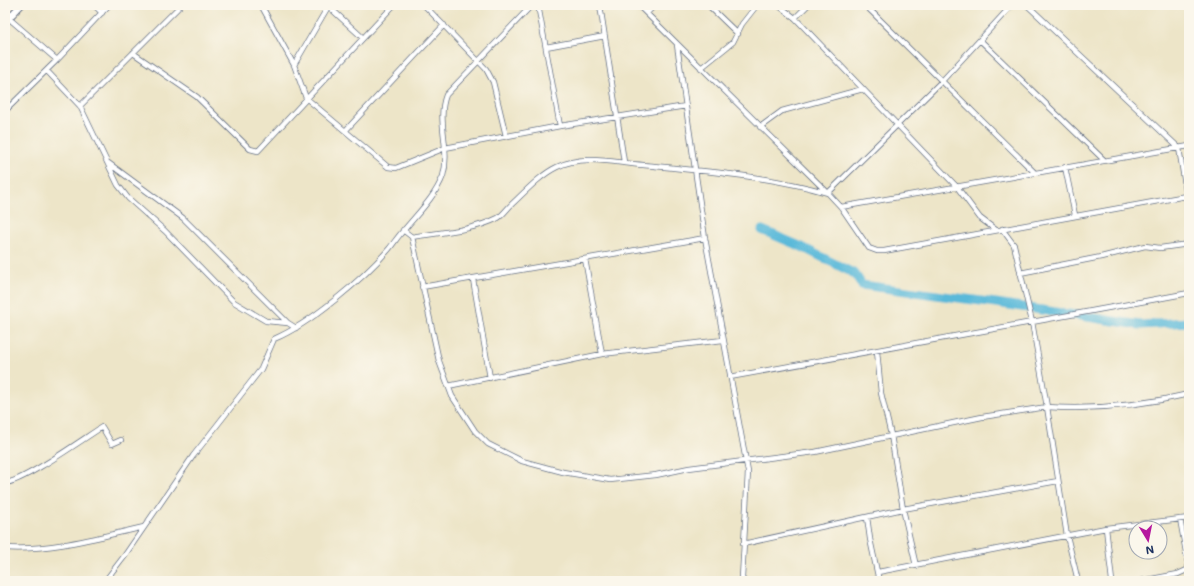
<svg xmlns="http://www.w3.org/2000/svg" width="1194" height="586" font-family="Mali,sans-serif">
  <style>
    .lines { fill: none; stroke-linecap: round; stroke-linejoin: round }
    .stream { stroke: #5ab9d9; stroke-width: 1.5 }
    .river { stroke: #5ab9d9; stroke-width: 9 }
    .street-casing { stroke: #646f83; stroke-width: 6 }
    .secondary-casing { stroke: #646f83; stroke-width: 8 }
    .street { stroke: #fff; stroke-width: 4.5 }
    .secondary { stroke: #fff; stroke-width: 6 }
  </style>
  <rect width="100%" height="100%" fill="#fbf7ec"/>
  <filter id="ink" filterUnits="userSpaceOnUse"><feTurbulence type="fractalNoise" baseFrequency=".025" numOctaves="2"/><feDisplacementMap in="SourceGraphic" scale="8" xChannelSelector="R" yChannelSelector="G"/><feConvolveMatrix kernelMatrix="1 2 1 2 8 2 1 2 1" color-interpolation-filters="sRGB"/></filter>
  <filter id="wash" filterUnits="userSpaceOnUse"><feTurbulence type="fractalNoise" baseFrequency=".012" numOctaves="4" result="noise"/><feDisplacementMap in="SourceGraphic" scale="16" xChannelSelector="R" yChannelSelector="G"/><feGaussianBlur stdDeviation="0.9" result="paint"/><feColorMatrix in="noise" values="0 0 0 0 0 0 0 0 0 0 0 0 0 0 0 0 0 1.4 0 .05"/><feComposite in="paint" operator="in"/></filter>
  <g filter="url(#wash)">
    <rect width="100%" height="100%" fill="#ede5c8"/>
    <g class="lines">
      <!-- stream -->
      <path class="stream" d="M 5,579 L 7,581"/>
      <!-- river -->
      <path class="river" d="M 762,230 L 802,247 L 855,274 L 862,285 L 996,303 L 1140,325 L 1189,322"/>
    </g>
  </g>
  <g filter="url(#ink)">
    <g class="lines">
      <!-- street casing -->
      <g class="street-casing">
        <path id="street" d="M 94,5 L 102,13
          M 261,5 L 294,65 L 306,98 L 388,167 L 396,168 L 445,148 L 560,126 L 686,106
          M 327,5 L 363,38
          M 424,5 L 486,69 L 493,82 L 506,136
          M 538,5 L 560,126
          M 600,5 L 624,162
          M 638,5 L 828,193 L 841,207 L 869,248 L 877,251 L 884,251 L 1186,196
          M 708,5 L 738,34
          M 778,5 L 795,18 L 957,187 L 980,218 L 996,230
          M 865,5 L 1034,172
          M 1027,5 L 1179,148 L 1189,210
          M 647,13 L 655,5
          M 5,15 L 57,60
          M 795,18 L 808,5
          M 981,41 L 1104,160
          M 677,45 L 705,238 L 748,472 L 742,578 L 744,581
          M 546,47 L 605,36
          M 133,53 L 197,97 L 250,149 L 258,151 L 394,5
          M 294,65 L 329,5
          M 701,68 L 733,42 L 742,24 L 757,5
          M 47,71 L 80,106 L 181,5
          M 80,106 L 118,185 L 128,198 L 165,231 L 234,302 L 266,321 L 288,323 L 296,328
          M 5,111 L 57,60 L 109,5
          M 760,127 L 782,111 L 863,89
          M 346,130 L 444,25
          M 107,162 L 183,218 L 288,323
          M 1065,167 L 1075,215
          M 841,207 L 1189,146
          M 403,230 L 412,237 L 439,361 L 452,396 L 475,431 L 488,444 L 522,461 L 563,472 L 610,480 L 656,475 L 689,468 L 815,452 L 982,417 L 1047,407 L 1032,322 L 1189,293
          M 412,237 C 441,232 472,231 498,218 C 502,216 507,209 511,205 C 524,193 540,175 557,167 C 584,154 615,163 643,165 C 706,171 768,176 828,193 L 942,81 L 1012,5
          M 585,259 L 602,354
          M 1020,273 L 1101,257 L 1145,246 L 1160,248 L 1189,244
          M 473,279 L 490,378
          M 422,287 L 705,238
          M 877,351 L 881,393 L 891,435 L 903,509 L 916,566
          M 730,377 L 1032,322 L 1014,245 L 1002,229
          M 448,386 L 602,354 L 723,340
          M 5,483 C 23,482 83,439 102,427 L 112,444 L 121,440
          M 867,517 L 870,539 L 879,581
          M 1180,519 L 1189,569
          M 1106,528 L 1112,581
          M 743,544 L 903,509 L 1058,481
          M 5,548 C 52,551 99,537 144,527
          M 878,572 L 1106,528 L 1189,518
          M 105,581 L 125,555 L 193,456 L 261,369 L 274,339 C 310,324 363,279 389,249 C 394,243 398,236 404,230 C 418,213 435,197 443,176 C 451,149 436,121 446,95 L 532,5
          M 1078,581 L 1067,536 L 1047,407 C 1094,410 1143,405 1189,394
          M 1141,581 L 1178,574 L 1189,569"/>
      </g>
      <!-- secondary casing -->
      <g class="secondary-casing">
        <path id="secondary" d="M 5,22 L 21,5"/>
      </g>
      <!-- street -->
      <use href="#street" class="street"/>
      <!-- secondary -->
      <use href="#secondary" class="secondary"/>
    </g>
  </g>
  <!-- margin -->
  <rect width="1194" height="586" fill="none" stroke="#fbf7ec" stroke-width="20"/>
  <!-- north arrow -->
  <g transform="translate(1148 540) rotate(170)"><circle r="19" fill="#fbf7ec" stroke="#a1a7b3"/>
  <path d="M0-3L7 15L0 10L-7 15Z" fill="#b5179e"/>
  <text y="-6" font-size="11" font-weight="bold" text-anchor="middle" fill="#1b2f5e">N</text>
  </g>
</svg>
